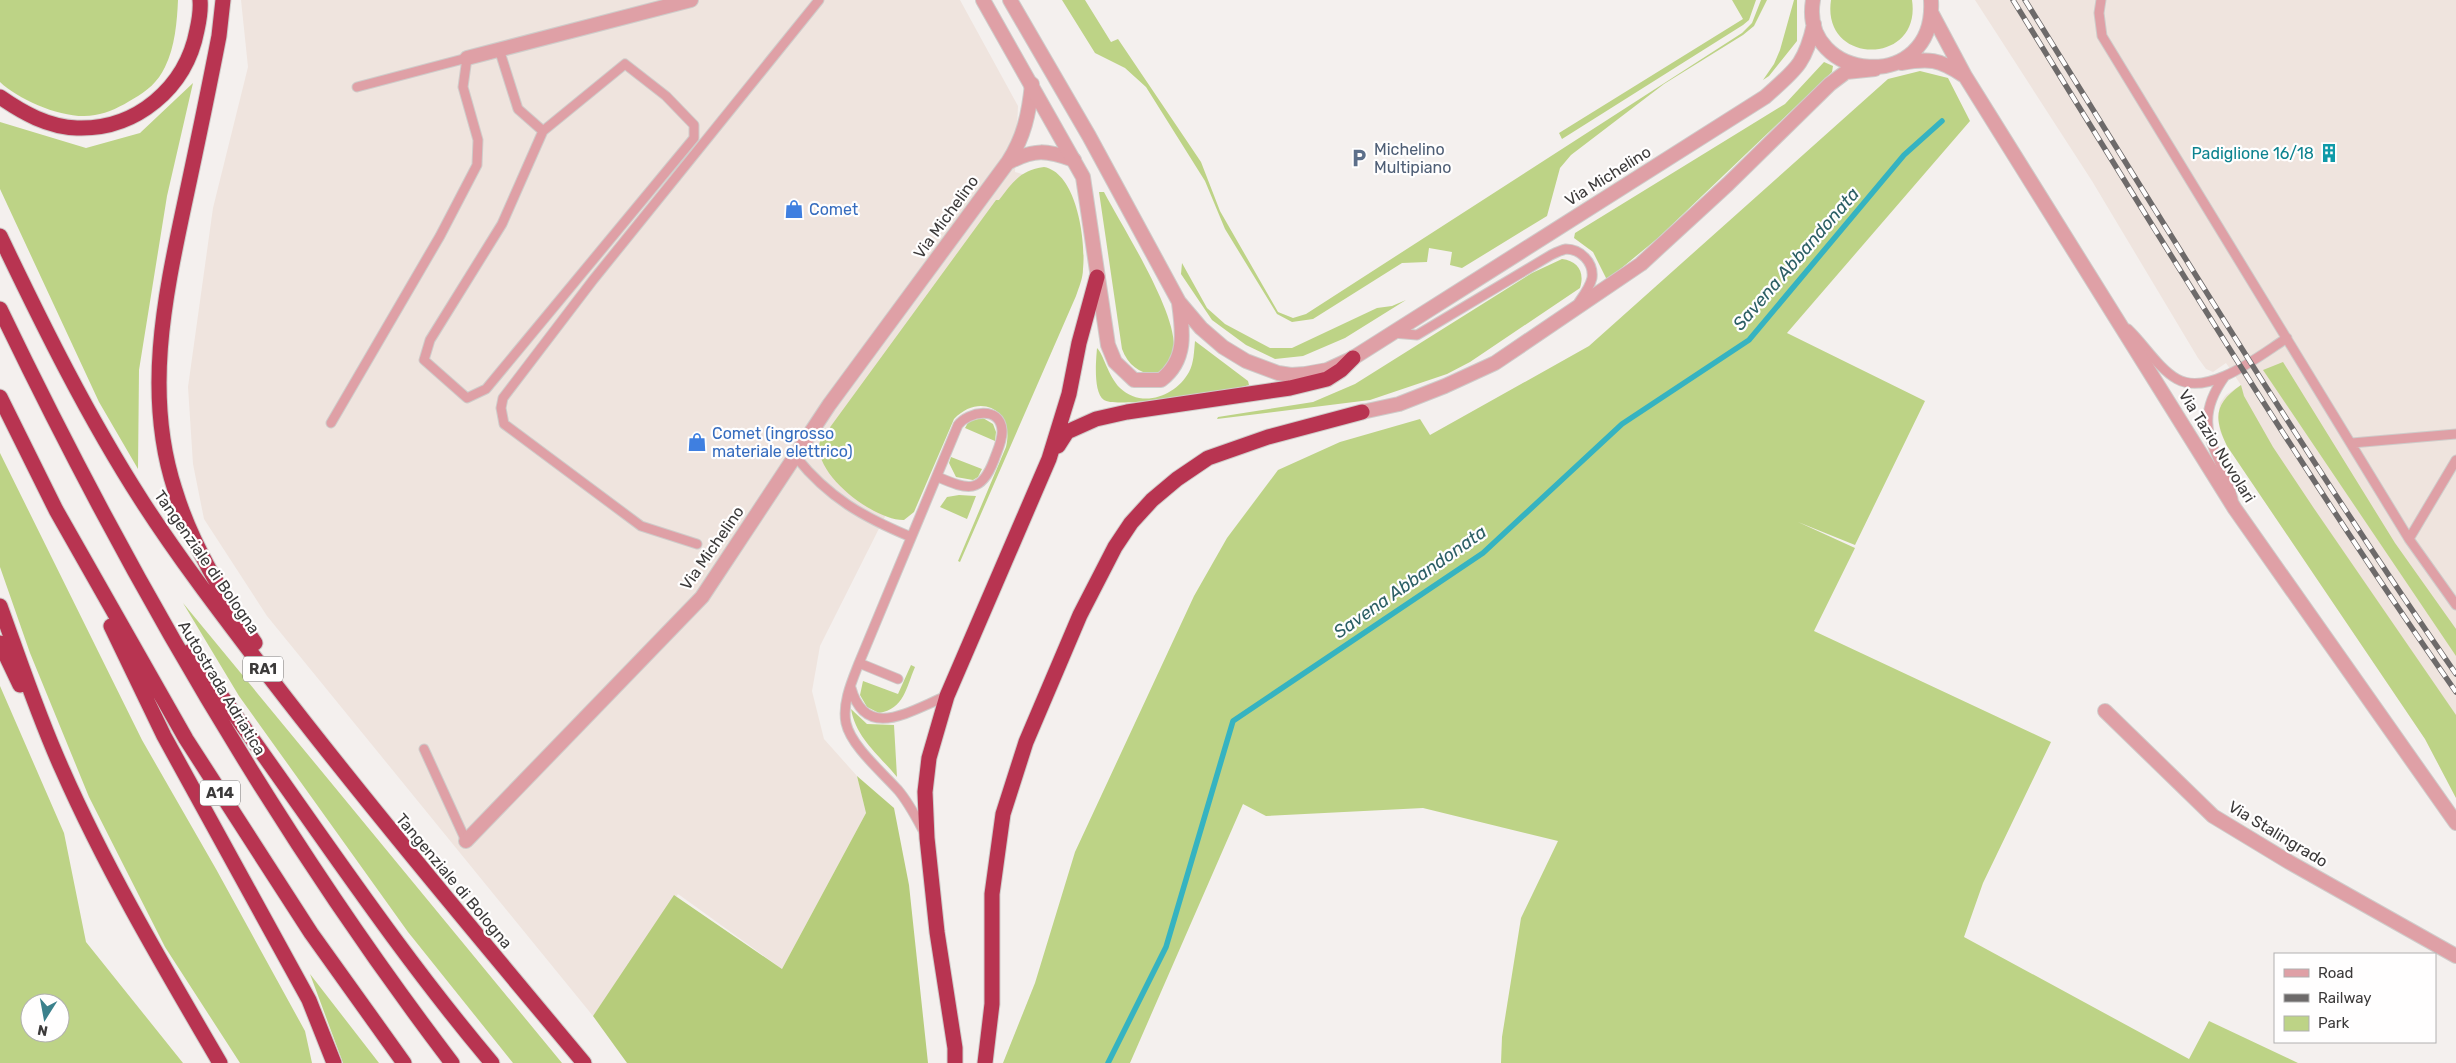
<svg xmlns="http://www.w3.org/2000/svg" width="2456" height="1063" font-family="Rubik,sans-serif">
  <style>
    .built { fill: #efe4de }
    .green { fill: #bdd386; fill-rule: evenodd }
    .forest { fill: #b6cc7b }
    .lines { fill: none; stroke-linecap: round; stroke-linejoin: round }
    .stream { stroke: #35b3c1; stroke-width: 5.5 }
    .service-casing { stroke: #cfccca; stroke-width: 11 }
    .minor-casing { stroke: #cfccca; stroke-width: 16 }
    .tertiary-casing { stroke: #cfccca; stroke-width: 16 }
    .motorway-casing { stroke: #cfccca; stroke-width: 17 }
    .service { stroke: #dfa0a6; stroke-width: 9 }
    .minor { stroke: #dfa0a6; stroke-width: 14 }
    .tertiary { stroke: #dfa0a6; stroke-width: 14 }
    .motorway { stroke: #b83451; stroke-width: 15 }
    .rail-casing { stroke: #6d6a6a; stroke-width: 5.5 }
    .rail { stroke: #fffefe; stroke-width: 4; stroke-dasharray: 11; stroke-linecap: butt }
    .labels { text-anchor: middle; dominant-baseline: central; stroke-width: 4.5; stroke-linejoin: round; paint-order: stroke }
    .shield { fill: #fffefe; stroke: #767575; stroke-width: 1 }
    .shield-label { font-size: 15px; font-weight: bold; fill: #3c3a3a }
    .service-label { font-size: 16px; fill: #4e5e75; stroke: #fffefe; text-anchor: start }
    .culture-label { font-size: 16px; fill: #0d838f; stroke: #fffefe; text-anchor: end }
    .street-label { font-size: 16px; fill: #3c3a3a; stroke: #fffefe }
    .shop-label { font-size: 16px; fill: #366cbe; stroke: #fffefe; text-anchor: start }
    .water-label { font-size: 18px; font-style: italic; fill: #2c5f65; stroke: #fffefe }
  </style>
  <rect width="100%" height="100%" fill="#f4f0ee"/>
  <!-- built -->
  <path class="built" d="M 241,0 L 960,0 L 1018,106 L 1015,172 L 1043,180 L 992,376 L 928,431 L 820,646 L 812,691 L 824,739 L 857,776 L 866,813 L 782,969 L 678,894 L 593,1016 L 267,616 L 204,519 L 193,464 L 188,387 L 213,208 L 248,67 Z
    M 1975,0 L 2456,0 L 2456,798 L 2425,739 L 2227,446 L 2220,431 L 2218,418 L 2220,403 L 2226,395 L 2241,385 L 2226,363 L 2213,372 L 2206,369 L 2198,358 L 2092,181 Z"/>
  <!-- green -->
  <path class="green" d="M 0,0 L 178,0 C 177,22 175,47 165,67 C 158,82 147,91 133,99 C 122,106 108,113 95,115 C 67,121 20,101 0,82 Z
    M 1062,0 L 1085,0 L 1111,42 L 1118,39 L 1201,162 L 1220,211 L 1278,312 L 1293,318 L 1306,314 L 1742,33 L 1752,23 L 1761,0 L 1767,0 L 1754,26 L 1743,35 L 1664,84 L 1571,155 L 1560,168 L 1547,216 L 1462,268 L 1450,265 L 1452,252 L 1429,248 L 1427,262 L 1402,263 L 1313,319 L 1292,322 L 1277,314 L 1225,229 L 1205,181 L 1146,87 L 1125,68 L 1095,53 Z
    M 1732,0 L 1756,0 L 1749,20 L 1743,25 L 1562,139 L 1559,133 L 1743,19 Z
    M 1794,0 L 1797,0 L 1797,41 L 1769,76 L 1763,80 L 1774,64 L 1780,50 Z
    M 1831,0 L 1912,0 C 1922,66 1821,66 1831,0 Z
    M 1824,62 L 1833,66 L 1832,72 L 1658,238 L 1607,280 L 1593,252 L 1574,238 L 1575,233 L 1785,104 Z
    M 1920,71 L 1948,78 L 1970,121 L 1787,333 L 1925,401 L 1855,545 L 1798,522 L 1855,548 L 1814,631 L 2051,742 L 1983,883 L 1964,937 L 2189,1059 L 2209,1021 L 2298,1063 L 1501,1063 L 1502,1037 L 1521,918 L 1558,841 L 1423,808 L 1266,816 L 1243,804 L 1130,1063 L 1003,1063 L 1035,983 L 1075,852 L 1194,596 L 1227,538 L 1278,470 L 1340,442 L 1420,419 L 1430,435 L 1589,346 L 1888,79 Z
    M 193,83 L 167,196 L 139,370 L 138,469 L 99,402 L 0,189 L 0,122 L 86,148 L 140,133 Z
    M 1044,167 C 1077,173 1086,241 1083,269 C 1083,278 1079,287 1076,296 L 960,562 L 958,561 L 1006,447 C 1015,410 980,392 954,419 L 914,512 L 904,520 C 875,521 811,473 820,441 L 996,200 L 999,200 C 1012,183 1020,170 1044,167 Z
    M 1099,192 L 1104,192 C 1123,228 1175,309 1174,347 C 1173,382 1134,382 1122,349 Z
    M 1562,259 C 1578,261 1585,272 1580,288 L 1470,362 L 1447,374 L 1370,400 L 1217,419 L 1218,417 L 1313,402 L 1355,384 L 1532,273 Z
    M 1182,263 L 1207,308 L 1225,324 L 1270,348 L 1292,348 L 1377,308 L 1392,306 L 1406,300 L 1345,338 L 1303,356 L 1275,359 L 1246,345 L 1212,320 L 1181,274 Z
    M 1195,341 L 1248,381 L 1249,385 C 1231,391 1116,409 1104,400 C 1093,392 1096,361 1097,348 C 1103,353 1108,376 1120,388 C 1142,409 1176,396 1189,372 C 1194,363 1194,351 1195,341 Z
    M 2283,362 L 2395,543 L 2456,629 L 2456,656 L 2263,370 Z
    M 2241,385 L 2244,396 L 2273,447 L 2313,507 L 2456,715 L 2456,798 L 2425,739 L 2227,446 C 2213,417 2215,403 2241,385 Z
    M 983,418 L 993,424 L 996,432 L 995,441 L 965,428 L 969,421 Z
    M 0,453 L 142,740 L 216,869 L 305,1031 L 312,1063 L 240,1063 L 165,947 L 89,797 L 30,653 L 0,567 Z
    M 951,457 L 982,469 L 978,477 L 973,480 L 956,477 L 949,463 Z
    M 959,495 L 976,496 L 967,519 L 940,507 L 947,497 Z
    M 183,603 L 562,1063 L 513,1063 L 408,932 L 239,696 Z
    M 911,665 L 915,667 C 906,688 904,709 879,713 L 867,707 L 860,695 L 863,681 L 898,694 Z
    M 0,686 L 64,833 L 86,942 L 183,1063 L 0,1063 ZM 30,1003 L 60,1003 L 60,1033 L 30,1033 Z
    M 851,709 L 867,724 L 894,725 L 897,777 C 879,755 856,738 851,709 Z
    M 310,974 L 379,1063 L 343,1063 Z"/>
  <!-- forest -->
  <path class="forest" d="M 857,776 L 894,808 L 909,885 L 928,1063 L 627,1063 L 593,1016 L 674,895 L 782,969 L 866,813 Z"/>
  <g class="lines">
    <!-- stream -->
    <path class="stream" d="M 1108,1063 L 1166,947 L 1233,721 L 1483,553 L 1622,424 L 1749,340 L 1904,155 L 1942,121"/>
    <!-- service casing -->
    <g class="service-casing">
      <path id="service" d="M 2101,0 L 2099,13 L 2102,36 L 2409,539
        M 499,49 L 518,109 L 543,131 L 502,224 L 430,340 L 424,360 L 467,398 L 486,389 L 694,138 L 694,125 L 666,96 L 625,64 L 543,131
        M 2128,329 C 2144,344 2158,368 2177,379 C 2209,397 2260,355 2287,338
        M 1393,333 L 1417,335 L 1551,255 C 1555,253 1561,250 1566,249 C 1580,249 1594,262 1592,278 C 1590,287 1584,295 1579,302
        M 2225,376 C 2188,427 2220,449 2233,499
        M 331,423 L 440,236 L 477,165 L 478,140 L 463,87 L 467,58 L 357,87
        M 2352,443 L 2456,434
        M 796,457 C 829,498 863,517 911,537
        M 2456,460 L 2409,539 L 2456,605
        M 697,544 L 641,526 L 504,424 L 501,408 L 503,398 L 593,280 L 819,0
        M 859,663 L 898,679
        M 851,688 C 866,742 911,710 947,696
        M 424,749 L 466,841
        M 924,832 C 916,817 909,803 898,790 C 882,772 851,746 846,723 C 842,703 852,681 859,663 L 958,425 C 968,412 1000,405 1002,430 C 1003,440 997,451 994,460 C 981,494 968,490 938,477"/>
    </g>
    <!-- minor casing -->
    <g class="minor-casing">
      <path id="minor" d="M 467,58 L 691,0
        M 1009,162 C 1035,149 1046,150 1074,160
        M 2105,711 L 2213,816 L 2289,862 L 2456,956
        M 466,841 L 702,597 L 829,405 L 1008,162 C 1024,137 1029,114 1032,84"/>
    </g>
    <!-- tertiary casing -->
    <g class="tertiary-casing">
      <path id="tertiary" d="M 983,0 L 1083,177 L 1108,345 L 1115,362 L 1134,380 L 1161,380 C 1187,360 1183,332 1179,303
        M 1010,0 L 1089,136 L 1179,302 L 1201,328 L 1223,347 L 1246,361 L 1278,373 L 1291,375 L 1305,374 L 1327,370 L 1353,358 L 1765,97 C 1795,70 1805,65 1814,24
        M 1813,0 C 1799,82 1937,96 1931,0
        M 1932,14 L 1965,76 L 2235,509 L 2456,823
        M 1901,63 C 1929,58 1939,59 1963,75
        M 1362,412 L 1399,404 L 1445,386 L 1495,363 L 1641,264 L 1728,184 L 1830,84 L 1846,72 L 1875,69"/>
    </g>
    <!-- motorway casing -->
    <g class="motorway-casing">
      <path id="motorway" d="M 223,0 L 219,36 C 208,93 196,150 184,206 C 164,300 144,396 175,490 C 192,546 223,595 255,643
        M 0,97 C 23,113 48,127 77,128 C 136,130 186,88 197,30 C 199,21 201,10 200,0
        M 0,236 C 43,326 88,417 142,501 C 182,563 227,621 271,679 C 372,810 478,936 584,1063
        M 0,309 C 127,574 274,829 452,1063
        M 0,397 L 56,510 L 186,739 L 311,933 L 404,1063
        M 1058,446 L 1067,432 L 1096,419 L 1127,412 L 1290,388 L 1327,379 L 1341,370 L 1353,358
        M 0,606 C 20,661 38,716 62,769 C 107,871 164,967 220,1063
        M 111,626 L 164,736 L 309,1000 L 334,1063
        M 0,643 L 20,685
        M 189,652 C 291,788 382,933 492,1063
        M 955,1063 L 955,1048 L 937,932 L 927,838 L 925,792 L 929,758 L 947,696 L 1049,459 L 1069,394 L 1079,343 L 1097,277
        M 985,1063 L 992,1004 L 992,894 L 1003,814 L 1026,742 L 1080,615 L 1115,547 L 1131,523 L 1152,500 L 1177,479 L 1208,458 L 1268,437 L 1362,412"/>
    </g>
    <!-- service -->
    <use href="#service" class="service"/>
    <!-- minor -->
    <use href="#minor" class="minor"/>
    <!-- tertiary -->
    <use href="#tertiary" class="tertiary"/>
    <!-- motorway -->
    <use href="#motorway" class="motorway"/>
    <!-- rail casing -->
    <g class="rail-casing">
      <path id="rail" d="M 2013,0 C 2157,233 2299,467 2456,692
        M 2025,0 C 2166,227 2304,455 2456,674"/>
    </g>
    <!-- rail -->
    <use href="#rail" class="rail"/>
  </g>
  <!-- icons -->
  <defs>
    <g id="building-bare" transform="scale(1.5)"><path d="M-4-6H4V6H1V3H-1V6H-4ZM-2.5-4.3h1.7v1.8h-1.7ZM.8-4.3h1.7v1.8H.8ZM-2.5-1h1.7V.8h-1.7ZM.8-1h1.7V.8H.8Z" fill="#0f9aa8" stroke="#fffefe" stroke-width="2.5" paint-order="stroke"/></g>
    <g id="parking-bare" transform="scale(1.5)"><path d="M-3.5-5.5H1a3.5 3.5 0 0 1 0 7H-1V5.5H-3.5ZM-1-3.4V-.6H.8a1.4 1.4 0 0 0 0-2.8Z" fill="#5c6f8a" stroke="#fffefe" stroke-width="2.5" paint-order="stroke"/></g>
    <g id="shop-bare" transform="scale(1.5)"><path d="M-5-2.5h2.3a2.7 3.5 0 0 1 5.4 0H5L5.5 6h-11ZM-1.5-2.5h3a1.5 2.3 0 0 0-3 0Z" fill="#3f7fe0" stroke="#fffefe" stroke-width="2.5" paint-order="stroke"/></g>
  </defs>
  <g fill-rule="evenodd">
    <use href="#building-bare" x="2329" y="153"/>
    <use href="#parking-bare" x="1359" y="158"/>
    <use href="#shop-bare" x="794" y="209"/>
    <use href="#shop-bare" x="697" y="442"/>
  </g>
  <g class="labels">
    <!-- shield labels -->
    <g class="shield">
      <rect x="243" y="656.5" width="40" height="25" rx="4"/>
      <rect x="200" y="780.5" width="40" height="25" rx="4"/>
    </g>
    <g class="shield-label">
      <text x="263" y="669">RA1</text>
      <text x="220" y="793">A14</text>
    </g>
    <!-- service labels -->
    <g class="service-label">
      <text x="1374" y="149">Michelino<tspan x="1374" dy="18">Multipiano</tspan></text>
    </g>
    <!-- culture labels -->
    <g class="culture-label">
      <text x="2314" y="153">Padiglione 16/18</text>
    </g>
    <!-- street labels -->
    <g class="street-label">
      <text transform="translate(1608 176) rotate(-32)">Via Michelino</text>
      <text transform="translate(946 217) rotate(-54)">Via Michelino</text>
      <text transform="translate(2217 446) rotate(58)">Via Tazio Nuvolari</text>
      <text transform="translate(712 548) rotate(-55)">Via Michelino</text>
      <text transform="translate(207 562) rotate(55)">Tangenziale di Bologna</text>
      <text transform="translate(222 688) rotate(59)">Autostrada Adriatica</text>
      <text transform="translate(2278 834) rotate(31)">Via Stalingrado</text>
      <text transform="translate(454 881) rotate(50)">Tangenziale di Bologna</text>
    </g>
    <!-- shop labels -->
    <g class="shop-label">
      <text x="809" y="209">Comet</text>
      <text x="712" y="433">Comet (ingrosso<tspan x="712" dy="18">materiale elettrico)</tspan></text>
    </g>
    <!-- water labels -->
    <g class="water-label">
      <text transform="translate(1796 259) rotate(-49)">Savena Abbandonata</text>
      <text transform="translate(1410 582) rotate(-35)">Savena Abbandonata</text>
    </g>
  </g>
  <!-- legend -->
  <rect x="2274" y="953" width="162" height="90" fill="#fffefe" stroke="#b1b0b0"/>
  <rect x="2284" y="969" width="25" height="8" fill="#dfa0a6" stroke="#b1b0b0"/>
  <text x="2318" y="978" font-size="15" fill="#3c3a3a">Road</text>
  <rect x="2284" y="994" width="25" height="8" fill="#6d6a6a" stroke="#b1b0b0"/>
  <text x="2318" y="1003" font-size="15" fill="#3c3a3a">Railway</text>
  <rect x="2284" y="1016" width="25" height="15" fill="#bdd386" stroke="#b1b0b0"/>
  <text x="2318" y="1028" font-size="15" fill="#3c3a3a">Park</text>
  <!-- north arrow -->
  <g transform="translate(45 1018) rotate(191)"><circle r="24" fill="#fffefe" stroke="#b1b0b0"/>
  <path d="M0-4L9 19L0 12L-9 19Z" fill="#3b818c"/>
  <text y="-8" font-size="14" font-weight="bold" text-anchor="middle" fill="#3c3a3a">N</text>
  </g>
</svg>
